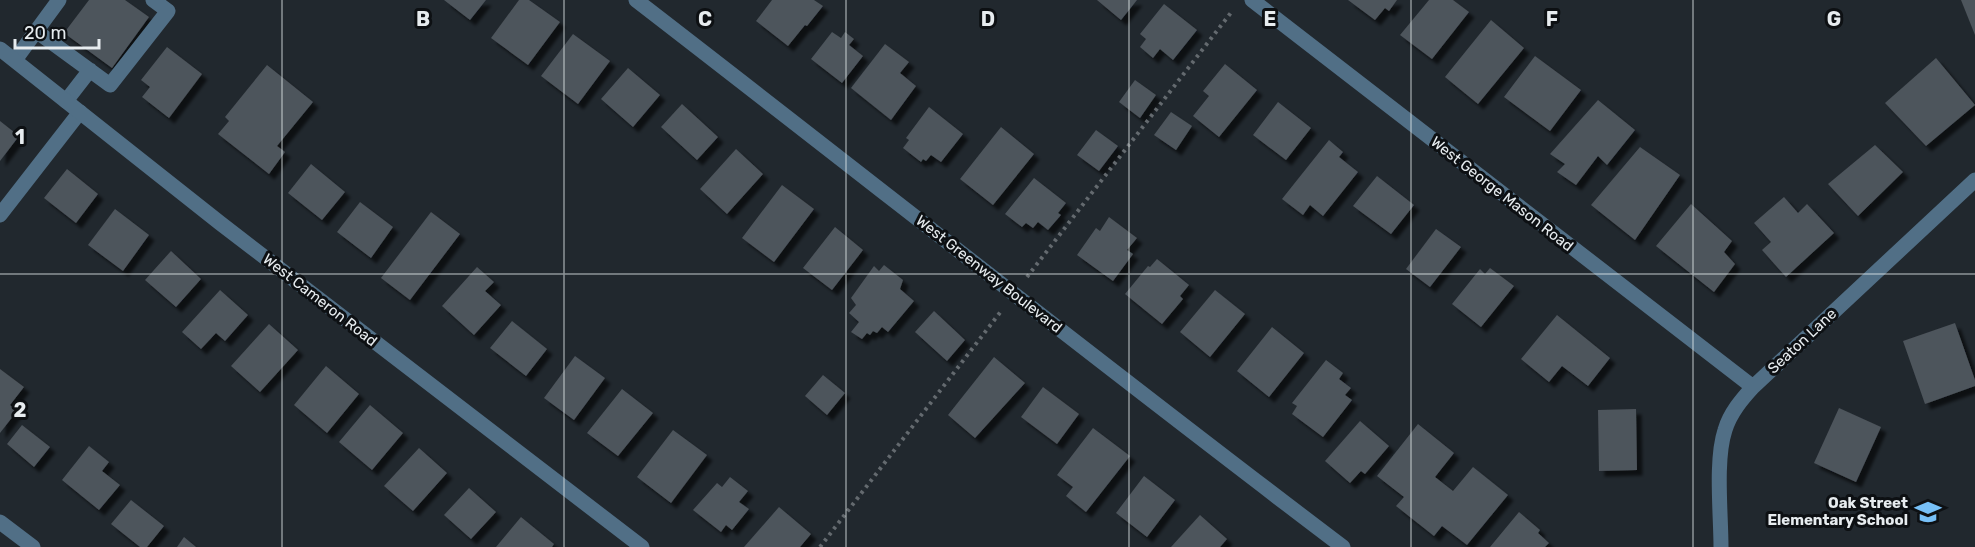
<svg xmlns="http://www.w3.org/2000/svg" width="1975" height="547" font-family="Rubik,sans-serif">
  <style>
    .building { fill: #4d545b; filter: url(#shadow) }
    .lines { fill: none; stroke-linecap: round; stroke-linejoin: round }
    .path { stroke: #646a6f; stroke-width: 4; stroke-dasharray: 3 4.5; stroke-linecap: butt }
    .service { stroke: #516f86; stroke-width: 15 }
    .minor { stroke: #516f86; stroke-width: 15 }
    .grid { fill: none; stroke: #e7ecef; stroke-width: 1.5; stroke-opacity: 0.55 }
    .labels { text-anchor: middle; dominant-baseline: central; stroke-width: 6; stroke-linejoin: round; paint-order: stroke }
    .street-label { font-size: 15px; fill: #e7ecef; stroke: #0d1013 }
    .poi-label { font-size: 15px; font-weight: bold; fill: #e7ecef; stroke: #0d1013; text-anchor: end }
    .grid-label { font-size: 20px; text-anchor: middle; font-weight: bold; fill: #e7ecef; stroke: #0d1013; stroke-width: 6; stroke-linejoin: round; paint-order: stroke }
  </style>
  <defs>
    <filter id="shadow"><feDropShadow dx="5.5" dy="5.5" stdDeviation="1.5" flood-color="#0009"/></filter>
  </defs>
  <rect width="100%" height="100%" fill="#21282e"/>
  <!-- building -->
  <path class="building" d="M 89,0 L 125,0 L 149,17 L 112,68 L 64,33 Z
    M 444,0 L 486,0 L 470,20 Z
    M 519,0 L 529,0 L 560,22 L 528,65 L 491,38 Z
    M 772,0 L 814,0 L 823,6 L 807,26 L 805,25 L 788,46 L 756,21 Z
    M 1097,0 L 1137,0 L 1121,20 Z
    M 1348,0 L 1397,0 L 1389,11 L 1385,8 L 1375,20 Z
    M 1429,0 L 1453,0 L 1469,12 L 1432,59 L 1400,35 Z
    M 1961,0 L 1975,0 L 1975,35 Z
    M 1164,4 L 1197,30 L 1173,60 L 1160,49 L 1153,58 L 1140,47 L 1146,39 L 1140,34 Z
    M 1491,20 L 1524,48 L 1478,104 L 1445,77 Z
    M 832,32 L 841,38 L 845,32 L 854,39 L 849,45 L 863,56 L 842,83 L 811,59 Z
    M 573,34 L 610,61 L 578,104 L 541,76 Z
    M 885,44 L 909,62 L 900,73 L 916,86 L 891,120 L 851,88 Z
    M 167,47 L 202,74 L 169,118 L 142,97 L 150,87 L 141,80 Z
    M 1535,56 L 1581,90 L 1550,131 L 1504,97 Z
    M 1936,58 L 1975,105 L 1926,146 L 1885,103 Z
    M 1225,64 L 1257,90 L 1219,137 L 1193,116 L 1209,96 L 1203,91 Z
    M 267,65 L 313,102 L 277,146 L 285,152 L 269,174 L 218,134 L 229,121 L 225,117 Z
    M 628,68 L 660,95 L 633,127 L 601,99 Z
    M 1135,80 L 1156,95 L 1140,118 L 1119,102 Z
    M 1598,100 L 1635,130 L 1607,165 L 1598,156 L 1576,185 L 1557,172 L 1565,164 L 1550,154 Z
    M 1278,102 L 1311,128 L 1286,160 L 1253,135 Z
    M 682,104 L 718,137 L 697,160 L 661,127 Z
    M 929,107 L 963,134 L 941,162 L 931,155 L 926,161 L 923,159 L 921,162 L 903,148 L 909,140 L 906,138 Z
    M 1171,112 L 1192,126 L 1176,150 L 1154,135 Z
    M 0,121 L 19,136 L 0,161 Z
    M 1001,127 L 1034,154 L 993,205 L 960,179 Z
    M 1096,130 L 1118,146 L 1099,171 L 1077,155 Z
    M 1329,140 L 1343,152 L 1339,157 L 1358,172 L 1323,216 L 1310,205 L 1303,215 L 1282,199 Z
    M 1875,145 L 1903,172 L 1858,216 L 1828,184 Z
    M 1640,147 L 1680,175 L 1635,240 L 1591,205 Z
    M 736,149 L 763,174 L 727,214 L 700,189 Z
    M 311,164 L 345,192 L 322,220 L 288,193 Z
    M 67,169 L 98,194 L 76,223 L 44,198 Z
    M 1377,176 L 1414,205 L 1391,234 L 1353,206 Z
    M 1034,178 L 1066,203 L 1058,213 L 1061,215 L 1048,230 L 1038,222 L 1033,228 L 1026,223 L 1022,227 L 1005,214 Z
    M 782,185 L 814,209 L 774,262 L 742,238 Z
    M 1784,197 L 1798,213 L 1807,204 L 1834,233 L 1786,277 L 1762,250 L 1771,242 L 1754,223 Z
    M 360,202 L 393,227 L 371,258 L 337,232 Z
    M 1691,204 L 1732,241 L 1724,252 L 1735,264 L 1714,292 L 1656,246 Z
    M 115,209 L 149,235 L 123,271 L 88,245 Z
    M 431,212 L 460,234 L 410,300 L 381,278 Z
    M 1109,217 L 1137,238 L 1127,250 L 1133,254 L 1113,281 L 1077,255 L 1096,228 L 1100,231 Z
    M 835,227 L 863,250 L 832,290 L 803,268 Z
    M 1436,229 L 1461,247 L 1430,287 L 1406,269 Z
    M 171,251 L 201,279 L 176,307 L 145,280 Z
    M 1157,259 L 1189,285 L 1180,296 L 1183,299 L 1162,324 L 1125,294 L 1148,266 L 1150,267 Z
    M 884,265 L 903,280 L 900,289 L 914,301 L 888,332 L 882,327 L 877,333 L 873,331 L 870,335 L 867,333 L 862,339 L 851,332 L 859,322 L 849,313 L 856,305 L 851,298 L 874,266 L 879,271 Z
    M 477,267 L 494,282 L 485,291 L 501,305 L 474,335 L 442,306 Z
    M 1490,268 L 1514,286 L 1481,327 L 1452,304 L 1480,269 L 1485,274 Z
    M 220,290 L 248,315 L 225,341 L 216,333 L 201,349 L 182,332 Z
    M 1215,290 L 1245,314 L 1210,357 L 1180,332 Z
    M 934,311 L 965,340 L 947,361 L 915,332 Z
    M 1557,315 L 1610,358 L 1588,386 L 1562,366 L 1549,382 L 1521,359 Z
    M 512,321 L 547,349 L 526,376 L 490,348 Z
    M 1955,323 L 1975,380 L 1975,386 L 1925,404 L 1903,341 Z
    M 269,324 L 298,350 L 260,392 L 231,366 Z
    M 1272,327 L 1304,353 L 1269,397 L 1237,371 Z
    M 575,356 L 605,378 L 574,420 L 544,398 Z
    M 994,357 L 1025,383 L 975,438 L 948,415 Z
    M 1326,360 L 1343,373 L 1339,379 L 1351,388 L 1345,395 L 1352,400 L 1323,437 L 1292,414 L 1297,406 L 1292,403 Z
    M 326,366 L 359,394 L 327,433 L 294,405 Z
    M 0,369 L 24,387 L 10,405 L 17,411 L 0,433 Z
    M 823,375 L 845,393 L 827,415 L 805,396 Z
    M 1043,387 L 1079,414 L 1057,444 L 1021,417 Z
    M 622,389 L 653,413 L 618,456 L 587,433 Z
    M 370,405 L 403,433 L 372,470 L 339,442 Z
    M 1839,408 L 1881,427 L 1856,482 L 1814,463 Z
    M 1636,409 L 1637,470 L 1599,471 L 1598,410 Z
    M 1360,421 L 1389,446 L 1365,474 L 1361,471 L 1350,483 L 1325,461 Z
    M 1418,424 L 1454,453 L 1435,477 L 1453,491 L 1473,467 L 1508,495 L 1467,545 L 1442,526 L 1434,536 L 1396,506 L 1404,497 L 1377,476 Z
    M 22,425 L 50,447 L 34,467 L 7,444 Z
    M 1093,428 L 1130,456 L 1086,512 L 1066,496 L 1073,487 L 1057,475 Z
    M 673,430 L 707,455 L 671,503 L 637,477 Z
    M 89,446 L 109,462 L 102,471 L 120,485 L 99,510 L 62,480 Z
    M 419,448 L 447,473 L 413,511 L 384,486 Z
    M 1144,476 L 1175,500 L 1147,537 L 1116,513 Z
    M 730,477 L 748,491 L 739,502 L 749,509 L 732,530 L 726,525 L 721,532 L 693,510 L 717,483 L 722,487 Z
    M 469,488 L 496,512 L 471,539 L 444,515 Z
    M 131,500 L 164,526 L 147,547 L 140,547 L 111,524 Z
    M 779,507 L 811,534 L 800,547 L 744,547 Z
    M 1519,512 L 1540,530 L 1538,533 L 1549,543 L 1545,547 L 1490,547 Z
    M 1200,515 L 1227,539 L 1220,547 L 1171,547 Z
    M 521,517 L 554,544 L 552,547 L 496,547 Z
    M 184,537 L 196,547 L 177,547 Z"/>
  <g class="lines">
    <!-- path -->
    <path class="path" d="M 1027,277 L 1233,10
      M 820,547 L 1002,310"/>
    <!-- service -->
    <path class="service" d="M 36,31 L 110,85 L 168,11 L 153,0
      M 15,60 L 59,0
      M 66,101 L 90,70
      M 0,215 L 80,112"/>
    <!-- minor -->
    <path class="minor" d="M 636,0 C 872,182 1105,367 1343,547
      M 1252,0 L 1753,387
      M 0,49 L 220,223 L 642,547
      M 0,522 L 33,547
      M 1721,547 C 1721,514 1715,460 1725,430 C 1730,413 1742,399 1753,387 L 1975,180"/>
  </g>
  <!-- grid -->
  <path class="grid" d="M 282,0 L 282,547M 564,0 L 564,547M 846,0 L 846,547M 1129,0 L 1129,547M 1411,0 L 1411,547M 1693,0 L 1693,547M 0,274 L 1975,274"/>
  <!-- icons -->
  <defs>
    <g id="school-bare" transform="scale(2.07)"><path d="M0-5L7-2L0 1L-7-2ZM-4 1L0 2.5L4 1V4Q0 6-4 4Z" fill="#77c0f7" stroke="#0d1013" stroke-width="2.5" paint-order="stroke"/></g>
  </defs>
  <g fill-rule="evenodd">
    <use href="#school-bare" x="1928" y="512"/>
  </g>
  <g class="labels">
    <!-- street labels -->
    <g class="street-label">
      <text transform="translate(1502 194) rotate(38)">West George Mason Road</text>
      <text transform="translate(989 274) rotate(38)">West Greenway Boulevard</text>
      <text transform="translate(320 300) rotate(38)">West Cameron Road</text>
      <text transform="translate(1802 341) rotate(-43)">Seaton Lane</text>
    </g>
    <!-- poi labels -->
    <g class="poi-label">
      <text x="1908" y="503">Oak Street<tspan x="1908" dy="17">Elementary School</tspan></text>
    </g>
  </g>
  <g class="grid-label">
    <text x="423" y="26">B</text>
    <text x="705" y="26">C</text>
    <text x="988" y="26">D</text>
    <text x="1270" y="26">E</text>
    <text x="1552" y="26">F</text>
    <text x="1834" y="26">G</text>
    <text x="20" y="144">1</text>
    <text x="20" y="417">2</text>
  </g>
  <!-- scale -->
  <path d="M15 39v9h84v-9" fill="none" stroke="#e7ecef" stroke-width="3"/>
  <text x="24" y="39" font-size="18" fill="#e7ecef" stroke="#0d1013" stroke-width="4.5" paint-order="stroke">20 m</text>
</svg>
